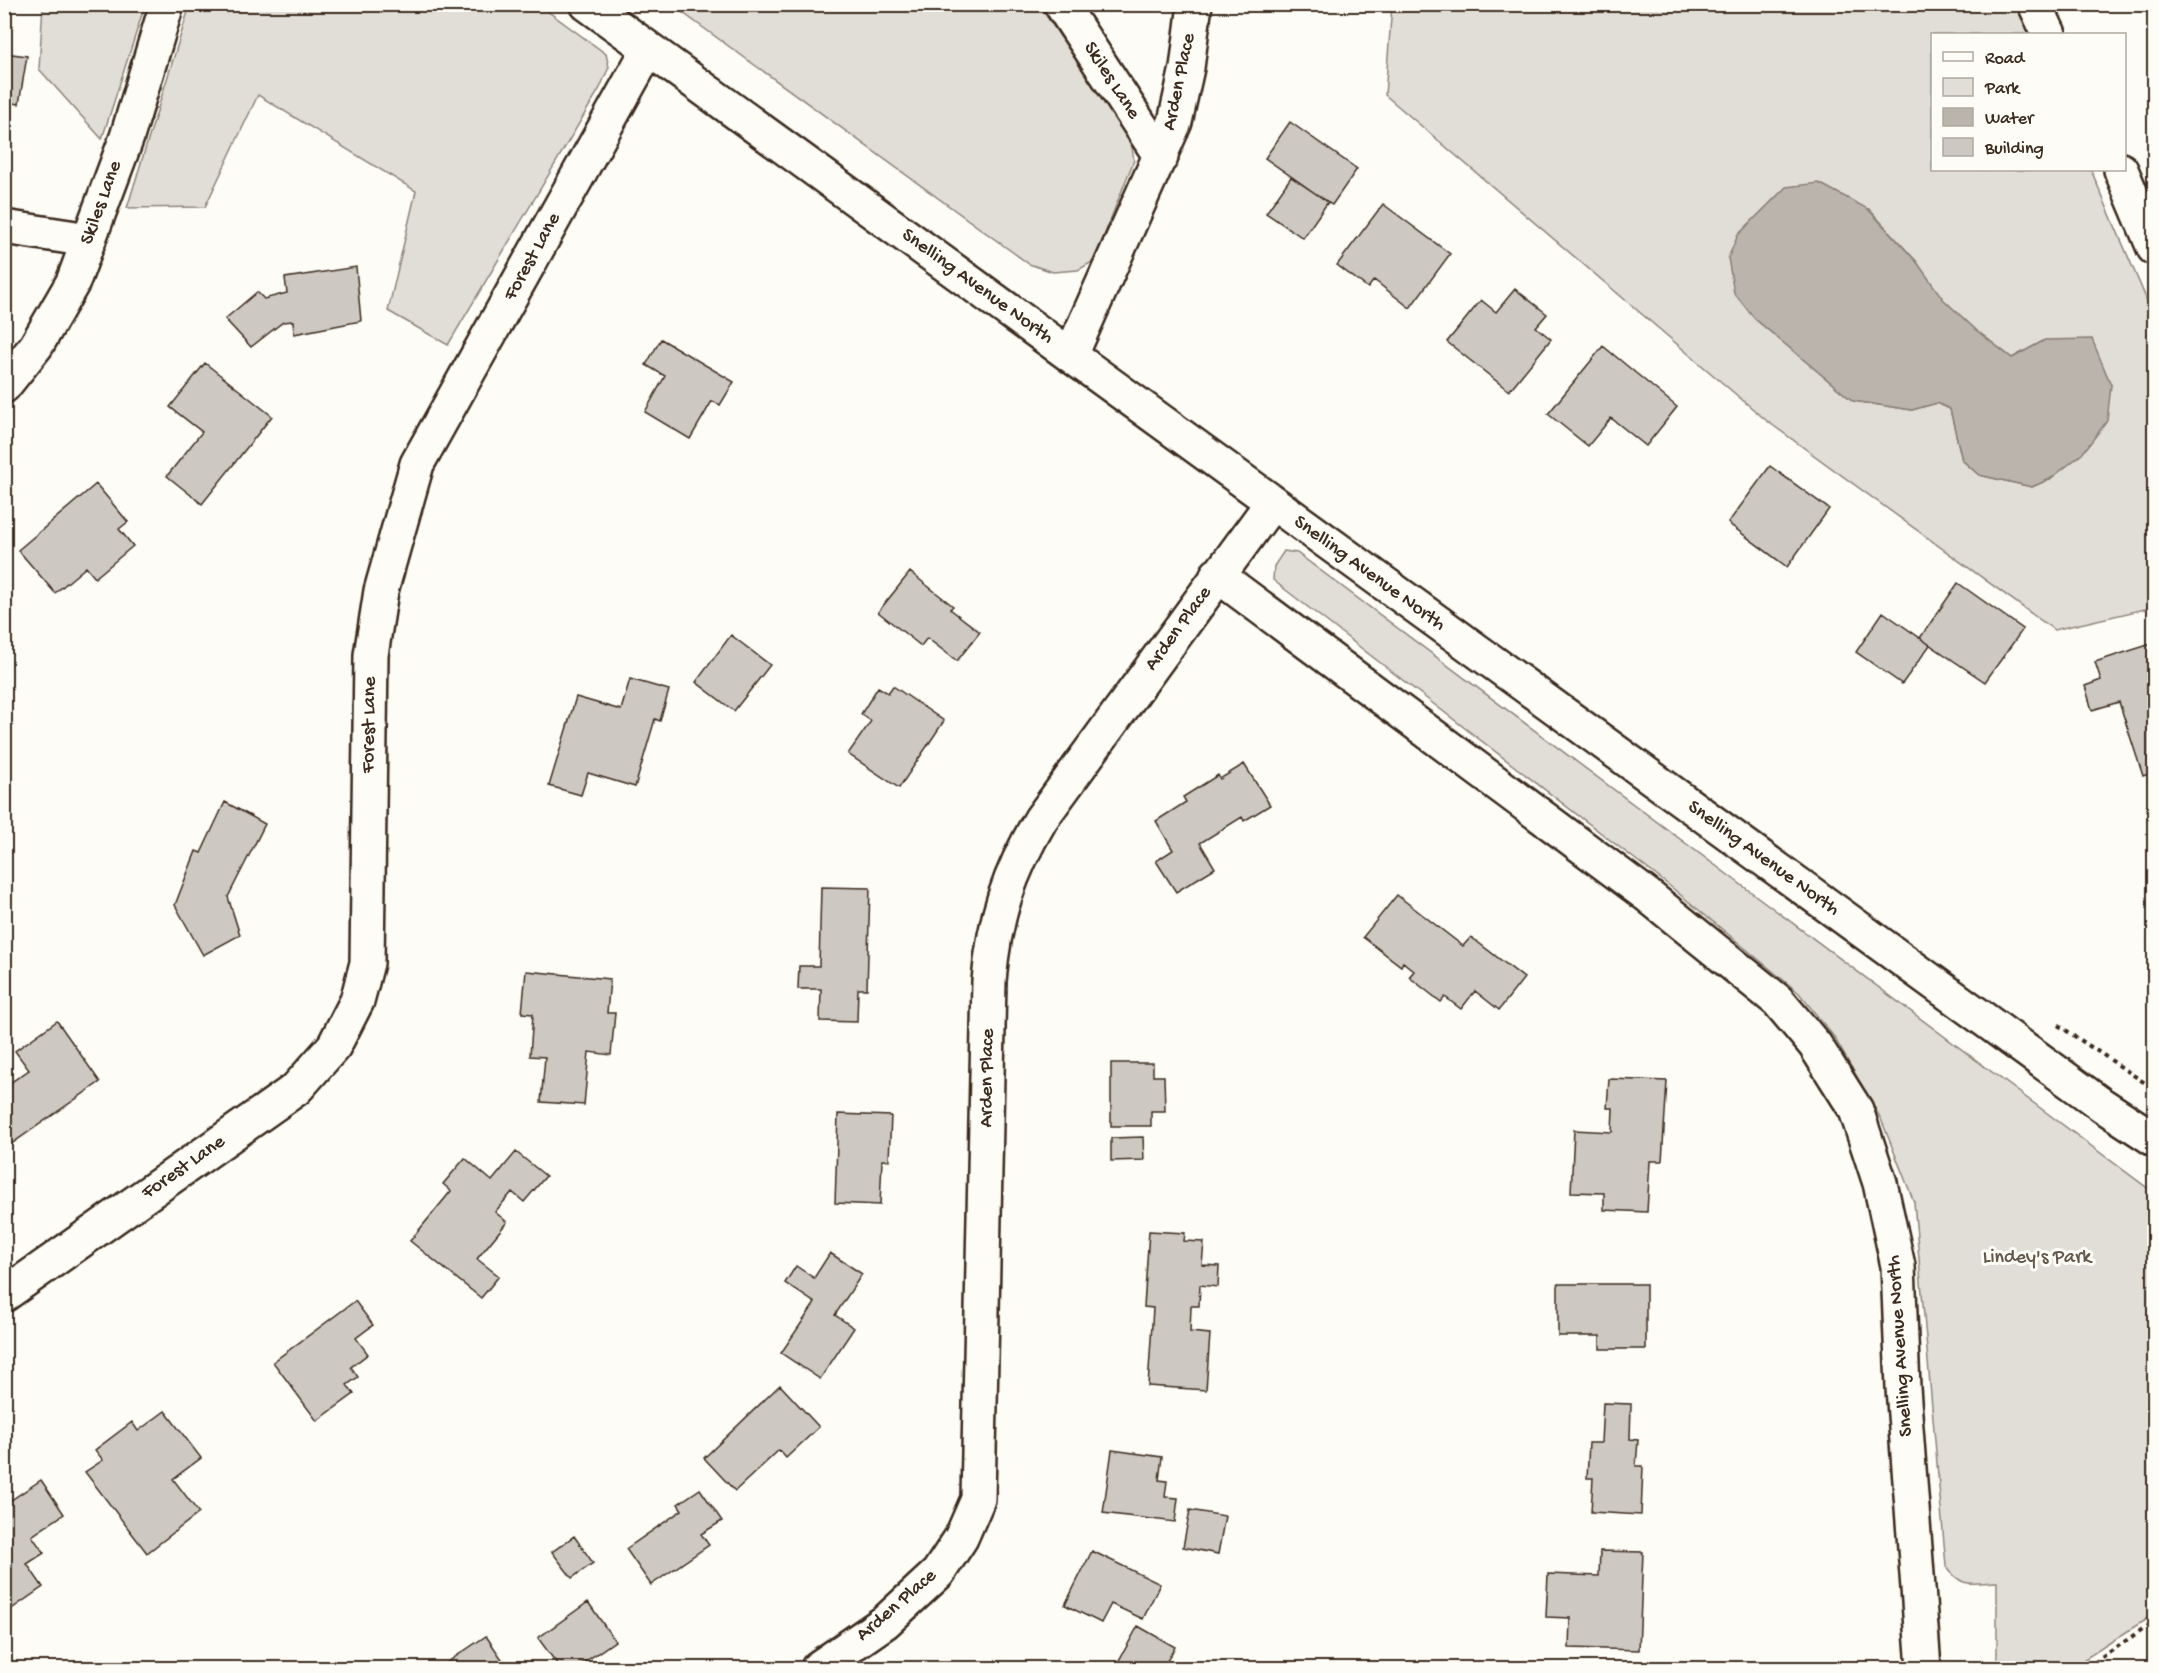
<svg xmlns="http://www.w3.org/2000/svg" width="2159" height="1673" font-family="'Gochi Hand',sans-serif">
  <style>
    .green { fill: #e1ded7; stroke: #8e847a; stroke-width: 1.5; fill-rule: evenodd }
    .water { fill: #bbb4ad; stroke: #887d74; stroke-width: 1.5 }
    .building { fill: #cdc8c2; stroke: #3b2a1e; stroke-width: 1.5 }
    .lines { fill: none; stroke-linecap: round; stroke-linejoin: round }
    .minor-casing { stroke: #3b2a1e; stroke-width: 38 }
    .tertiary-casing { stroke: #3b2a1e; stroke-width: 38 }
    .path { stroke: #3b2a1e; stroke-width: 4; stroke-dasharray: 4.5 4.5; stroke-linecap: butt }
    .minor { stroke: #fdfcf7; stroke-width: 33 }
    .tertiary { stroke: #fdfcf7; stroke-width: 33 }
    .labels { text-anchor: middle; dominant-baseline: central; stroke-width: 6; stroke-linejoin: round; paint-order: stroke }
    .street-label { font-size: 20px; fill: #3b2a1e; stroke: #fdfcf7 }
    .park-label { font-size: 20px; fill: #64574c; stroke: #fdfcf7 }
  </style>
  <rect width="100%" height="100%" fill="#fdfcf7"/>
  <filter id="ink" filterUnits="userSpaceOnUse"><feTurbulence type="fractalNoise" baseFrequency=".0167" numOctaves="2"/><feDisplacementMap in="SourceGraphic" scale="12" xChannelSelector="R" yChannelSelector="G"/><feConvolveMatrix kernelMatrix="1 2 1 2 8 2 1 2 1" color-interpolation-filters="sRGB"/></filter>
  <g filter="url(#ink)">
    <!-- green -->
    <path class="green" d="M 43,5 L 145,5 L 102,139 L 39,69 Z
      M 190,5 L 539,5 L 606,54 L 609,67 L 600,88 L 448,345 L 388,311 L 416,191 L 258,95 L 205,207 L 127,208 Z
      M 672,5 L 1039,5 L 1131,141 L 1134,160 L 1094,261 L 1078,270 L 1053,272 L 1029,264 Z
      M 1392,5 L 2015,5 L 2029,34 L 1932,34 L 1932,170 L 2091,170 L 2154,317 L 2154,607 L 2054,630 L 1767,421 L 1385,95 ZM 1869,209 L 1916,261 L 1942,299 L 1976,330 L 2012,358 L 2045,340 L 2102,364 L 2111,385 L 2050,479 L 2032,487 L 1979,475 L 1962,460 L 1950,409 L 1937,403 L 1912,410 L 1853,401 L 1755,319 L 1734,292 Z
      M 1284,551 L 1297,553 L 2154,1193 L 2154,1614 L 2071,1668 L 1997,1668 L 1997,1582 C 1971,1583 1962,1589 1946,1566 L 1914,1202 L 1881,1119 L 1834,1037 L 1799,993 L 1671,887 L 1278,584 L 1273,580 L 1274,566 Z"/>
    <!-- water -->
    <path class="water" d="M 1819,183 L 1868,209 L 1916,261 L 1943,299 L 1976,330 L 2012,358 L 2045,340 L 2092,339 L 2111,385 L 2107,421 L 2082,454 L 2050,479 L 2032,487 L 1979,475 L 1962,460 L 1950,409 L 1937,403 L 1912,410 L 1853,401 L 1755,319 L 1734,293 L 1728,258 L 1738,235 L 1786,187 Z"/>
    <!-- building -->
    <path class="building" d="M 4,53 L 27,56 L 19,104 L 4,102 Z
      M 1290,122 L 1357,169 L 1332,205 L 1265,158 Z
      M 1291,177 L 1328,202 L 1303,238 L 1266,213 Z
      M 1383,204 L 1450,254 L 1410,308 L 1374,280 L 1368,288 L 1337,265 Z
      M 356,267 L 361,321 L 294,334 L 293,321 L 283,322 L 251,347 L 225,319 L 257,292 L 264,299 L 287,293 L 285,278 Z
      M 1515,289 L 1547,314 L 1536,327 L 1551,339 L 1509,391 L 1447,342 L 1481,300 L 1496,312 Z
      M 661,339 L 734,382 L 720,405 L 712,401 L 690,439 L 645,412 L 665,376 L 646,365 Z
      M 1603,346 L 1677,407 L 1646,446 L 1611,418 L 1588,446 L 1548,414 Z
      M 205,363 L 272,416 L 202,504 L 167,476 L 202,432 L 170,407 Z
      M 1770,466 L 1829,509 L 1787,567 L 1728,523 Z
      M 96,484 L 128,522 L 119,529 L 133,546 L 95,578 L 86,567 L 55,593 L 18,550 Z
      M 910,572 L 953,606 L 950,609 L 980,632 L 957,661 L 927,638 L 921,646 L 878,612 Z
      M 1958,583 L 2023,629 L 1985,682 L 1920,638 Z
      M 1883,612 L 1930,645 L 1902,684 L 1856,652 Z
      M 731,635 L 770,665 L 734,711 L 696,682 Z
      M 2154,643 L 2154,772 L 2143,776 L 2119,702 L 2092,710 L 2085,686 L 2101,680 L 2095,662 Z
      M 630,679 L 669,690 L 660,721 L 655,719 L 635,787 L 588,773 L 581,795 L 549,786 L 576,697 L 621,710 Z
      M 893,686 L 944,721 L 899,788 L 848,754 L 871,721 L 861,714 L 878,687 L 888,693 Z
      M 1244,764 L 1270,805 L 1244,821 L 1242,817 L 1200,843 L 1215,868 L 1176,892 L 1156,861 L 1173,850 L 1156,821 L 1186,802 L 1183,797 L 1218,775 L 1220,779 Z
      M 225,802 L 265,824 L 228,897 L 240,935 L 203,955 L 175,905 L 196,851 L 201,853 Z
      M 821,887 L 870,888 L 867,989 L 858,989 L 857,1022 L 820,1021 L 821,989 L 798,989 L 799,966 L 819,966 Z
      M 1397,895 L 1463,946 L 1471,937 L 1524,978 L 1499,1010 L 1475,991 L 1461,1009 L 1445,997 L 1441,1002 L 1409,977 L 1414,971 L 1403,962 L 1401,966 L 1363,937 Z
      M 526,971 L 610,979 L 607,1013 L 615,1013 L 611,1055 L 589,1052 L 584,1105 L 541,1102 L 545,1057 L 530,1056 L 533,1014 L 522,1013 Z
      M 57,1021 L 100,1082 L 4,1149 L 4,1087 L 29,1070 L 15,1051 Z
      M 1111,1063 L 1153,1063 L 1153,1076 L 1164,1076 L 1165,1111 L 1151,1111 L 1151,1126 L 1111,1126 Z
      M 1609,1079 L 1667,1081 L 1662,1161 L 1650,1161 L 1647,1212 L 1604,1210 L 1604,1193 L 1571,1192 L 1574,1130 L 1612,1132 L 1613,1108 L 1607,1108 Z
      M 838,1114 L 891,1116 L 889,1160 L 882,1160 L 880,1205 L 835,1203 Z
      M 1143,1137 L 1144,1160 L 1111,1161 L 1111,1138 Z
      M 516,1152 L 546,1176 L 524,1202 L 512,1192 L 495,1212 L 507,1222 L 477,1259 L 499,1276 L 481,1298 L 410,1241 L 451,1191 L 443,1184 L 465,1158 L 492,1181 Z
      M 1149,1231 L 1185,1233 L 1184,1241 L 1204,1242 L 1202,1265 L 1219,1266 L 1218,1287 L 1200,1285 L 1199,1306 L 1191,1306 L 1190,1332 L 1210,1334 L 1206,1390 L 1148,1386 L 1153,1308 L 1144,1307 Z
      M 830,1253 L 862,1274 L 835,1315 L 854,1328 L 820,1379 L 781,1353 L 815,1303 L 785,1283 L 796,1266 L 814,1278 Z
      M 1558,1284 L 1646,1284 L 1646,1349 L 1600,1349 L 1600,1336 L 1558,1336 Z
      M 355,1301 L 373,1325 L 356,1338 L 368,1354 L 351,1367 L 358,1377 L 347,1385 L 354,1394 L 317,1421 L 273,1362 Z
      M 780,1385 L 819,1427 L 786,1458 L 779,1450 L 735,1491 L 704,1458 Z
      M 1603,1403 L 1631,1404 L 1630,1439 L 1638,1440 L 1636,1466 L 1643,1466 L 1641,1515 L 1591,1512 L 1593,1478 L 1587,1478 L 1589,1443 L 1601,1443 Z
      M 165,1411 L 201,1458 L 173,1479 L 199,1513 L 147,1553 L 85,1472 L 103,1460 L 95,1450 L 132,1422 L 138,1431 Z
      M 1112,1450 L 1162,1457 L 1159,1480 L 1167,1481 L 1165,1497 L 1178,1498 L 1175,1522 L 1103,1513 Z
      M 41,1480 L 64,1514 L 32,1536 L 44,1553 L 27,1564 L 43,1587 L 10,1610 L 4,1602 L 4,1505 Z
      M 700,1489 L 722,1521 L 701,1534 L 709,1545 L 651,1585 L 626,1549 L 682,1510 L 678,1504 Z
      M 1190,1510 L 1225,1516 L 1218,1554 L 1183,1547 Z
      M 574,1536 L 593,1563 L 572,1578 L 552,1552 Z
      M 1092,1551 L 1160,1584 L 1143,1619 L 1111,1604 L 1101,1623 L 1065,1605 Z
      M 1600,1551 L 1643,1552 L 1639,1650 L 1569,1648 L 1570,1618 L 1546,1617 L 1548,1574 L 1599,1576 Z
      M 588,1602 L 615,1641 L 576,1668 L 560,1668 L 538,1638 Z
      M 1138,1626 L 1175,1647 L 1163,1668 L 1126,1668 L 1117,1664 Z
      M 486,1636 L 508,1668 L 439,1668 Z"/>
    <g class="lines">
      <!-- minor casing -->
      <g class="minor-casing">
        <path id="minor" d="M 1061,4 L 1161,157
          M 2035,4 L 2049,34
          M 2121,170 L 2154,248
          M 4,227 L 89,240
          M 1071,355 L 1175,122 L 1187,68 L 1195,4
          M 4,386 L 36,346 L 73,282 L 127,137 L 167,4
          M 1217,575 L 1647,895 L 1778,1001 L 1815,1045 L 1856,1110 L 1880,1183 L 1898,1266 L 1903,1388 L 1924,1668
          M 4,1295 L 296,1089 L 334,1046 L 357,1001 L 367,963 L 371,655 L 381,591 L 417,464 L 648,50
          M 818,1668 L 885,1622 L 938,1573 L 961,1538 L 978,1499 L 989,981 C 994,918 1009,873 1041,819 L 1271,504"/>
      </g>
      <!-- tertiary casing -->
      <g class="tertiary-casing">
        <path id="tertiary" d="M 587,4 L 2102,1105 L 2154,1139"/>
      </g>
      <!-- path -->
      <path class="path" d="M 2058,1025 L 2154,1089
        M 2087,1668 L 2154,1621"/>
      <!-- minor -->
      <use href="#minor" class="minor"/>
      <!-- tertiary -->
      <use href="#tertiary" class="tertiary"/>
    </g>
  </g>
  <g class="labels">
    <!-- street labels -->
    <g class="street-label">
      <text transform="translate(1111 81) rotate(57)">Skiles Lane</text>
      <text transform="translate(1180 82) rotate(-78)">Arden Place</text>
      <text transform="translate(102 203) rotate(-70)">Skiles Lane</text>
      <text transform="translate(533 257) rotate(-61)">Forest Lane</text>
      <text transform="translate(977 287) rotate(36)">Snelling Avenue North</text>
      <text transform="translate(1369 574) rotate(36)">Snelling Avenue North</text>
      <text transform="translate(1179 629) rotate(-54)">Arden Place</text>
      <text transform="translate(370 725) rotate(-89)">Forest Lane</text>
      <text transform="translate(1763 859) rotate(36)">Snelling Avenue North</text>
      <text transform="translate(988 1078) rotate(-89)">Arden Place</text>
      <text transform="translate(184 1168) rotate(-35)">Forest Lane</text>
      <text transform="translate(1901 1346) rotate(-94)">Snelling Avenue North</text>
      <text transform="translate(897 1606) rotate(-41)">Arden Place</text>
    </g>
    <!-- park labels -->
    <g class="park-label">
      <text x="2037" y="1258">Lindey's Park</text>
    </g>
  </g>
  <!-- margin -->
  <rect width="2159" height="1673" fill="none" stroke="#fdfcf7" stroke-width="24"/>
  <rect x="12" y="12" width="2135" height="1649" fill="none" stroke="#3b2a1e" stroke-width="2" filter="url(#ink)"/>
  <!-- legend -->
  <rect x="1931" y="33" width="195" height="138" fill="#fdfcf7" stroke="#afa8a0" stroke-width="1.5"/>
  <rect x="1943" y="52" width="30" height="9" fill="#fdfcf7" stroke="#afa8a0" stroke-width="1.5"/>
  <text x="1985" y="63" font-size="18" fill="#3b2a1e">Road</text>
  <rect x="1943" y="78" width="30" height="18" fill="#e1ded7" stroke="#afa8a0" stroke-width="1.5"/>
  <text x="1985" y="93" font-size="18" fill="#3b2a1e">Park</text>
  <rect x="1943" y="108" width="30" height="18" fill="#bbb4ad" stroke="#afa8a0" stroke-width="1.5"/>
  <text x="1985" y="123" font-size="18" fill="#3b2a1e">Water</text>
  <rect x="1943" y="138" width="30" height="18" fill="#cdc8c2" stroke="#afa8a0" stroke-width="1.5"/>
  <text x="1985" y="153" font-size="18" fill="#3b2a1e">Building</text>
</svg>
